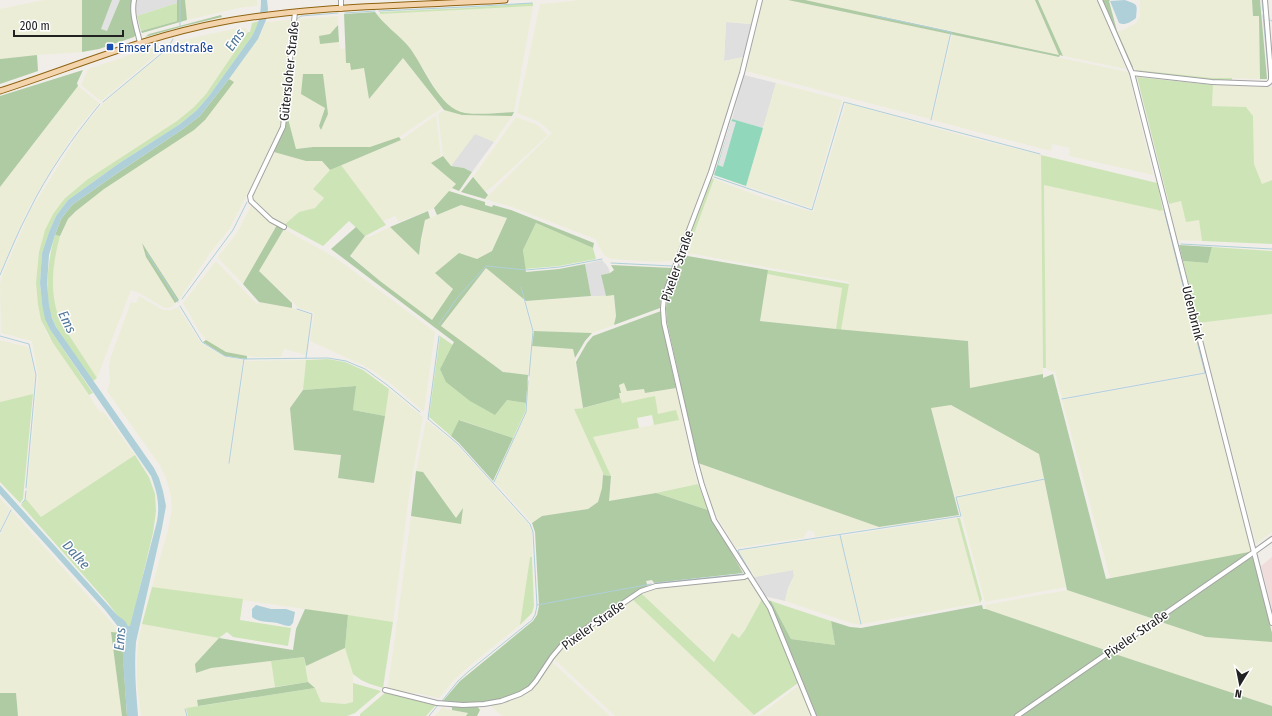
<svg xmlns="http://www.w3.org/2000/svg" width="1272" height="716" font-family="'Fira Sans Condensed',sans-serif">
  <style>
    .residential { fill: #dfdfdf }
    .commercial { fill: #efdcdb }
    .farmland { fill: #ecedd7; fill-rule: evenodd }
    .grass { fill: #cde5b6 }
    .forest { fill: #afcba3 }
    .pitch { fill: #91d7bb }
    .parking { fill: #e2e2e2 }
    .water { fill: #afd0d9 }
    .lines { fill: none; stroke-linecap: round; stroke-linejoin: round }
    .stream { stroke: #afd0d9; stroke-width: 1 }
    .minor-casing { stroke: #a3a3a3; stroke-width: 6 }
    .major-casing { stroke: #8f6311; stroke-width: 7 }
    .minor { stroke: #fff; stroke-width: 4 }
    .major { stroke: #f3d4ac; stroke-width: 5 }
    .transit-dot { fill: #1a4fb4; stroke: #fff; stroke-width: 1.5 }
    .labels { text-anchor: middle; dominant-baseline: central; stroke-width: 3; stroke-linejoin: round; paint-order: stroke }
    .transit-label { font-size: 13px; fill: #164399; stroke: #fff; text-anchor: start }
    .street-label { font-size: 13px; fill: #222; stroke: #fff }
    .water-label { font-size: 14px; font-style: italic; fill: #507699; stroke: #fff }
  </style>
  <rect width="100%" height="100%" fill="#f1eee9"/>
  <!-- residential -->
  <path class="residential" d="M 136,0 L 177,0 L 177,3 L 137,16 L 135,5 Z
    M 726,22 L 751,24 L 743,57 L 724,61 Z
    M 744,75 L 776,83 L 763,128 L 732,119 Z
    M 475,133 L 494,142 L 472,172 L 464,168 L 451,166 Z
    M 602,260 L 608,267 L 610,273 L 601,275 L 606,296 L 591,296 L 585,264 Z
    M 793,570 L 794,576 L 788,588 L 785,601 L 764,596 L 753,577 Z"/>
  <!-- commercial -->
  <path class="commercial" d="M 1272,557 L 1272,609 L 1261,566 Z"/>
  <!-- farmland -->
  <path class="farmland" d="M 44,0 L 82,0 L 82,52 L 37,55 L 0,59 L 0,9 Z
    M 185,0 L 257,0 L 257,6 L 239,8 L 187,20 Z
    M 579,0 L 757,0 L 751,24 L 726,22 L 724,61 L 743,57 L 728,110 L 709,171 L 675,259 L 671,261 L 656,262 L 611,259 L 605,256 L 602,252 L 595,239 L 512,207 L 485,199 L 552,133 L 539,122 L 517,113 L 540,4 L 563,2 Z
    M 763,0 L 788,0 L 950,34 L 930,119 L 746,71 Z
    M 805,0 L 1035,0 L 1059,55 L 952,31 Z
    M 1038,0 L 1097,0 L 1126,69 L 1063,56 Z
    M 1140,0 L 1252,0 L 1253,16 L 1259,16 L 1260,79 L 1212,78 L 1136,70 L 1133,67 L 1117,31 L 1121,31 L 1136,23 L 1140,17 Z
    M 533,6 L 514,112 L 482,114 L 463,113 L 454,109 L 447,104 L 439,95 L 422,66 L 376,14 Z
    M 338,16 L 338,25 L 320,44 L 339,42 L 340,49 L 346,49 L 346,63 L 350,63 L 364,68 L 369,99 L 403,58 L 442,108 L 399,137 L 370,147 L 313,147 L 296,149 L 287,115 L 296,24 L 298,19 ZM 304,74 L 323,74 L 328,114 L 321,130 L 319,126 L 325,108 Z
    M 291,20 L 292,25 L 282,126 L 230,228 L 210,253 L 179,300 L 146,249 L 146,257 L 175,303 L 172,307 L 167,308 L 163,307 L 141,294 L 131,290 L 97,378 L 61,323 L 57,313 L 55,304 L 52,281 L 55,255 L 60,236 L 68,219 L 76,211 L 104,189 L 233,82 L 229,79 L 258,39 L 263,29 L 265,22 Z
    M 238,28 L 246,28 L 248,32 L 206,94 L 194,107 L 177,121 L 88,179 L 65,197 L 39,252 L 36,283 L 38,305 L 41,320 L 46,332 L 100,412 L 103,411 L 135,455 L 41,517 L 26,499 L 38,376 L 32,341 L 1,333 L 0,284 L 2,275 L 30,211 L 80,131 L 102,104 L 177,41 Z
    M 952,35 L 1128,72 L 1153,175 L 1069,156 L 1070,148 L 1052,144 L 1051,151 L 932,120 Z
    M 169,42 L 166,47 L 101,101 L 81,85 L 88,69 Z
    M 776,83 L 842,100 L 811,208 L 746,186 Z
    M 1213,85 L 1272,87 L 1272,180 L 1262,185 L 1254,164 L 1253,116 L 1246,107 L 1212,106 Z
    M 78,86 L 99,103 L 78,128 L 53,166 L 28,209 L 0,272 L 0,187 Z
    M 846,103 L 964,136 L 1041,155 L 1043,374 L 969,389 L 968,341 L 841,330 L 849,282 L 687,253 L 714,179 L 764,198 L 813,212 Z
    M 444,110 L 463,115 L 512,116 L 494,142 L 475,134 L 451,166 L 443,156 L 438,114 Z
    M 436,115 L 441,157 L 431,163 L 456,184 L 434,208 L 399,222 L 395,216 L 383,221 L 341,165 L 401,140 Z
    M 516,117 L 538,125 L 548,135 L 492,187 L 485,192 L 473,177 Z
    M 274,152 L 306,161 L 322,161 L 330,170 L 313,189 L 324,198 L 315,208 L 299,212 L 284,225 L 272,218 L 253,200 L 252,197 Z
    M 1044,184 L 1158,210 L 1159,211 L 1163,210 L 1204,372 L 1062,398 L 1055,372 L 1048,370 L 1046,368 Z
    M 1181,201 L 1199,219 L 1202,241 L 1176,240 L 1169,204 Z
    M 252,204 L 277,225 L 243,284 L 219,259 L 218,257 L 237,233 Z
    M 461,205 L 507,218 L 492,251 L 477,259 L 435,273 L 453,289 L 432,320 L 380,281 L 350,255 L 365,236 L 369,237 L 390,227 L 419,255 L 425,220 Z
    M 284,229 L 336,258 L 435,332 L 424,412 L 390,383 L 367,367 L 310,341 L 314,313 L 299,308 L 259,271 Z
    M 216,261 L 257,304 L 259,302 L 292,308 L 311,315 L 306,355 L 284,349 L 281,357 L 255,357 L 239,355 L 226,352 L 206,340 L 199,331 L 183,303 Z
    M 486,268 L 523,298 L 532,331 L 528,375 L 503,372 L 441,327 Z
    M 767,274 L 843,288 L 836,329 L 760,321 Z
    M 614,295 L 616,316 L 614,325 L 592,333 L 534,331 L 526,301 Z
    M 139,296 L 163,310 L 171,310 L 178,307 L 201,343 L 225,357 L 243,360 L 228,463 L 230,463 L 245,361 L 306,360 L 303,390 L 290,408 L 341,455 L 338,478 L 374,483 L 389,389 L 423,417 L 410,488 L 393,622 L 152,587 L 168,529 L 172,508 L 170,491 L 165,476 L 159,464 L 107,391 L 110,382 L 109,365 L 110,359 L 131,302 L 136,303 Z
    M 1272,314 L 1272,532 L 1256,544 L 1198,323 Z
    M 0,340 L 27,347 L 29,349 L 35,376 L 33,394 L 0,402 Z
    M 532,346 L 573,349 L 583,408 L 574,409 L 603,473 L 602,488 L 598,502 L 588,509 L 542,516 L 532,523 L 495,482 L 526,412 Z
    M 1205,374 L 1251,552 L 1110,578 L 1062,400 Z
    M 625,383 L 645,389 L 646,393 L 676,388 L 692,464 L 698,484 L 656,493 L 608,501 L 611,476 L 593,437 L 678,420 L 658,414 L 634,401 L 621,403 L 619,385 Z
    M 951,405 L 1039,454 L 1044,478 L 955,496 L 931,407 Z
    M 426,420 L 457,445 L 529,525 L 532,532 L 532,557 L 530,557 L 520,625 L 467,668 L 455,679 L 439,698 L 416,693 L 408,694 L 389,689 L 388,686 L 397,622 L 411,516 L 461,524 L 463,508 L 456,518 L 423,472 L 416,471 Z
    M 698,463 L 879,527 L 815,537 L 814,532 L 808,530 L 803,538 L 736,548 L 714,512 Z
    M 1044,480 L 1066,587 L 985,602 L 957,497 Z
    M 0,498 L 10,509 L 0,530 Z
    M 12,511 L 121,633 L 111,633 L 122,716 L 18,716 L 16,694 L 0,693 L 0,535 Z
    M 957,518 L 980,603 L 862,624 L 841,536 Z
    M 840,536 L 860,625 L 851,623 L 785,601 L 788,589 L 794,576 L 793,570 L 755,577 L 739,551 Z
    M 748,578 L 762,599 L 745,630 L 739,638 L 732,633 L 715,662 L 641,593 L 656,588 Z
    M 1067,590 L 1154,619 L 1108,651 L 986,609 L 985,605 Z
    M 632,599 L 754,715 L 753,716 L 615,716 L 553,658 L 564,645 Z
    M 1158,621 L 1206,637 L 1272,642 L 1272,706 L 1112,653 Z
    M 142,624 L 219,638 L 195,664 L 197,673 L 211,668 L 271,661 L 275,687 L 197,700 L 198,706 L 184,709 L 186,716 L 141,716 L 137,681 L 137,660 L 138,642 Z
    M 345,648 L 353,674 L 353,702 L 345,704 L 321,702 L 315,688 L 308,682 L 306,666 Z
    M 551,661 L 610,716 L 502,716 L 490,705 L 502,703 L 521,696 L 531,690 L 538,682 Z
    M 797,687 L 800,688 L 811,716 L 758,716 Z
    M 442,708 L 468,713 L 466,716 L 435,716 Z"/>
  <!-- grass -->
  <path class="grass" d="M 177,3 L 177,21 L 141,31 L 137,16 Z
    M 533,3 L 533,6 L 380,14 L 380,12 L 465,8 Z
    M 259,21 L 257,28 L 252,36 L 209,96 L 197,110 L 180,124 L 118,164 L 68,200 L 56,216 L 49,232 L 42,253 L 40,283 L 42,304 L 51,331 L 93,393 L 89,395 L 53,343 L 41,320 L 38,305 L 36,283 L 39,252 L 45,230 L 53,214 L 65,198 L 88,179 L 177,121 L 194,107 L 206,94 L 248,32 L 250,32 L 252,23 Z
    M 1136,70 L 1212,78 L 1232,78 L 1232,81 L 1212,81 L 1136,72 Z
    M 1137,77 L 1213,85 L 1212,106 L 1246,107 L 1253,116 L 1254,164 L 1262,184 L 1272,180 L 1272,244 L 1202,241 L 1199,220 L 1186,222 L 1181,201 L 1169,204 Z
    M 1041,155 L 1157,183 L 1163,210 L 1159,211 L 1158,210 L 1044,185 L 1046,368 L 1043,368 Z
    M 341,165 L 386,225 L 365,236 L 349,221 L 323,246 L 284,225 L 299,212 L 315,208 L 324,198 L 313,189 L 330,170 Z
    M 711,178 L 714,179 L 687,253 L 683,252 Z
    M 536,223 L 593,248 L 596,259 L 559,266 L 525,269 L 523,250 Z
    M 55,235 L 60,236 C 52,265 49,295 61,323 L 97,378 L 93,381 C 80,362 61,340 53,320 C 43,296 48,259 55,235 Z
    M 1212,247 L 1272,251 L 1272,314 L 1198,323 L 1183,261 L 1208,263 Z
    M 768,270 L 849,284 L 841,330 L 836,329 L 842,288 L 767,274 Z
    M 440,336 L 453,345 L 440,369 L 507,400 L 526,403 L 525,412 L 513,438 L 460,420 L 451,436 L 429,417 Z
    M 328,359 L 345,362 L 363,370 L 389,389 L 385,416 L 353,410 L 355,386 L 303,390 L 306,360 Z
    M 33,394 L 23,499 L 20,503 L 0,482 L 0,402 Z
    M 655,396 L 658,414 L 676,410 L 679,420 L 654,425 L 652,415 L 637,418 L 639,428 L 593,437 L 611,476 L 603,475 L 603,473 L 574,409 L 584,408 L 620,398 L 622,403 Z
    M 135,455 L 149,477 L 155,494 L 156,511 L 153,533 L 131,625 L 129,627 L 117,615 L 108,603 L 21,505 L 26,499 L 41,517 Z
    M 698,484 L 708,510 L 656,493 Z
    M 957,518 L 960,518 L 982,599 L 980,603 Z
    M 530,557 L 532,557 L 534,606 L 532,613 L 520,625 Z
    M 152,587 L 243,599 L 240,620 L 291,628 L 288,646 L 233,637 L 227,632 L 219,638 L 142,624 Z
    M 641,593 L 714,662 L 732,633 L 739,638 L 745,630 L 762,599 L 768,610 L 798,683 L 754,715 L 632,599 Z
    M 771,601 L 831,621 L 835,645 L 791,639 Z
    M 348,615 L 393,622 L 383,688 L 370,684 L 361,680 L 353,674 L 345,648 Z
    M 304,657 L 308,682 L 275,687 L 271,661 Z
    M 353,683 L 381,691 L 355,713 L 347,716 L 188,716 L 186,708 L 315,688 L 321,702 L 345,704 L 353,702 Z
    M 386,692 L 436,705 L 426,716 L 360,716 L 360,714 Z"/>
  <!-- forest -->
  <path class="forest" d="M 82,0 L 132,0 L 132,16 L 136,34 L 134,37 L 99,49 L 82,52 Z
    M 177,0 L 185,0 L 187,20 L 142,33 L 141,31 L 177,21 Z
    M 788,0 L 805,0 L 1059,55 L 1035,0 L 1038,0 L 1063,56 L 1060,55 L 1059,57 Z
    M 1102,0 L 1110,0 L 1109,1 L 1117,31 L 1133,67 L 1131,68 Z
    M 1252,0 L 1260,0 L 1267,79 L 1260,79 L 1259,16 L 1253,16 Z
    M 375,12 C 384,25 399,35 409,47 C 424,66 439,109 465,113 C 481,115 498,113 514,112 L 512,116 L 462,115 L 444,110 L 403,58 L 369,99 L 364,68 L 351,70 L 350,63 L 346,63 L 344,14 Z
    M 221,15 L 222,17 L 184,26 L 145,37 L 149,34 Z
    M 338,25 L 339,42 L 320,44 L 319,36 L 330,34 Z
    M 37,55 L 38,71 L 0,84 L 0,59 Z
    M 83,70 L 77,83 L 78,86 L 0,187 L 0,96 Z
    M 303,74 L 323,74 L 328,114 L 321,130 L 319,126 L 325,108 L 301,94 Z
    M 229,79 L 234,82 L 205,120 L 194,130 L 104,189 L 76,211 L 68,219 L 60,236 L 55,235 L 61,219 L 72,205 L 116,174 L 183,129 L 200,116 Z
    M 287,115 L 296,149 L 313,147 L 370,147 L 399,137 L 401,140 L 330,170 L 322,161 L 306,161 L 274,152 L 285,126 Z
    M 443,156 L 451,166 L 464,168 L 472,172 L 459,191 L 452,188 L 456,184 L 431,163 Z
    M 473,177 L 488,195 L 485,199 L 461,192 Z
    M 449,191 L 485,202 L 485,205 L 492,207 L 493,205 L 511,210 L 594,243 L 593,248 L 536,223 L 523,250 L 526,272 L 559,269 L 585,264 L 591,296 L 526,301 L 486,268 L 441,326 L 503,372 L 528,375 L 526,403 L 507,400 L 495,415 L 470,401 L 446,382 L 440,369 L 454,342 L 331,249 L 356,227 L 365,236 L 350,256 L 380,281 L 432,320 L 453,289 L 435,273 L 459,253 L 477,259 L 492,251 L 507,218 L 461,205 L 437,215 L 434,208 Z
    M 428,211 L 430,218 L 425,220 L 421,239 L 419,255 L 390,227 Z
    M 277,225 L 284,229 L 259,271 L 292,303 L 292,308 L 259,302 L 243,284 Z
    M 142,243 L 179,300 L 175,303 L 146,257 Z
    M 1179,245 L 1212,247 L 1208,263 L 1183,261 Z
    M 682,255 L 768,270 L 760,321 L 836,329 L 968,341 L 970,388 L 1043,374 L 1043,378 L 1053,374 L 1106,579 L 1249,552 L 1249,554 L 1154,619 L 1067,590 L 1039,454 L 951,405 L 931,408 L 959,515 L 879,527 L 698,463 L 667,322 L 666,308 L 668,297 Z
    M 611,265 L 672,268 L 661,296 L 660,308 L 614,325 L 616,316 L 614,295 L 606,296 L 601,275 L 610,273 L 614,270 Z
    M 661,311 L 662,324 L 676,388 L 645,393 L 644,389 L 627,391 L 624,383 L 619,385 L 621,393 L 619,393 L 620,398 L 583,408 L 576,362 L 587,343 L 593,336 Z
    M 534,331 L 592,333 L 585,341 L 575,358 L 573,349 L 532,346 Z
    M 206,340 L 226,352 L 247,356 L 247,359 L 225,356 L 203,342 Z
    M 356,386 L 353,410 L 385,416 L 374,483 L 338,478 L 341,455 L 294,450 L 290,408 L 303,390 Z
    M 459,420 L 513,438 L 493,481 L 459,443 L 451,436 Z
    M 416,471 L 423,472 L 456,518 L 463,508 L 461,524 L 411,516 Z
    M 603,475 L 611,476 L 609,501 L 656,493 L 708,510 L 743,573 L 654,583 L 652,580 L 646,581 L 648,587 L 562,644 L 529,687 L 520,693 L 501,700 L 484,703 L 442,702 L 460,681 L 533,621 L 537,615 L 539,606 L 535,532 L 532,523 L 542,516 L 588,509 L 598,502 L 602,488 Z
    M 1250,557 L 1253,558 L 1272,633 L 1272,642 L 1206,637 L 1158,621 Z
    M 767,600 L 771,601 L 791,639 L 835,645 L 831,621 L 850,627 L 861,628 L 982,605 L 983,609 L 986,609 L 1108,651 L 1014,716 L 817,716 L 785,638 Z
    M 305,609 L 348,615 L 345,648 L 306,666 L 304,657 L 211,668 L 196,673 L 195,664 L 219,638 L 293,650 L 296,629 Z
    M 111,632 L 121,633 L 122,639 L 127,716 L 122,716 Z
    M 1112,653 L 1272,706 L 1272,716 L 1020,716 Z
    M 308,682 L 315,688 L 198,706 L 197,700 Z
    M 0,693 L 16,693 L 18,716 L 0,716 Z
    M 452,706 L 477,706 L 480,710 L 477,716 L 466,716 L 468,713 L 452,710 Z"/>
  <!-- pitch -->
  <path class="pitch" d="M 732,119 L 763,128 L 746,186 L 714,175 Z"/>
  <!-- parking -->
  <path class="parking" d="M 112,0 L 120,0 L 107,31 L 101,29 Z
    M 731,121 L 736,122 L 723,167 L 718,165 Z"/>
  <!-- water -->
  <path class="water" d="M 261,0 L 267,0 L 268,9 L 266,20 L 258,39 L 229,79 L 200,116 L 183,129 L 116,174 L 72,205 L 61,219 L 55,235 L 49,255 L 47,284 L 49,305 L 52,318 L 56,327 L 154,468 L 159,478 L 163,491 L 166,506 L 162,528 L 136,642 C 134,667 136,691 138,716 L 127,716 L 123,661 L 123,633 L 105,610 L 0,494 L 0,485 L 117,615 L 125,621 L 128,626 L 130,626 L 157,521 C 160,504 157,492 151,476 L 51,331 L 45,319 L 42,304 L 40,283 L 42,253 L 49,232 L 56,216 L 68,200 L 118,164 L 180,124 L 197,110 L 209,96 L 252,36 C 259,24 261,13 261,0 Z
    M 1125,0 C 1139,5 1137,4 1136,18 C 1131,22 1124,26 1119,23 L 1110,1 Z
    M 256,605 L 271,609 L 286,609 L 295,612 L 293,623 L 290,626 C 285,626 282,624 277,623 C 269,621 259,623 252,617 L 252,609 Z"/>
  <g class="lines">
    <!-- stream -->
    <path class="stream" d="M 180,0 L 180,27
      M 1262,0 L 1263,11
      M 379,11 L 465,7 L 532,3
      M 345,13 L 375,11
      M 1263,15 L 1269,78
      M 876,16 L 951,32 L 931,120
      M 297,19 L 301,16 L 338,13
      M 1270,20 L 1272,21
      M 103,102 L 168,48 L 173,39
      M 714,177 L 812,210 L 844,102 L 1040,154
      M 1181,244 L 1272,249
      M 147,253 L 178,302
      M 611,263 L 672,266
      M 0,275 C 9,254 18,232 29,211 C 47,174 73,137 100,104
      M 521,287 L 533,331 L 529,376
      M 182,299 L 233,230 L 247,202
      M 180,306 L 202,342 L 225,356 L 244,359 L 328,358 L 346,361 L 365,369 L 386,384 L 420,412
      M 297,309 L 312,314 L 306,358
      M 439,324 L 458,297 L 486,266 L 526,270 L 560,267 L 602,259
      M 0,336 L 29,344 L 36,375 L 26,488
      M 439,336 L 428,419 L 458,444 L 530,524 L 533,532 L 537,606 L 535,615 L 532,620 L 469,671 L 458,681 L 442,701
      M 1062,399 L 1205,373 L 1164,210
      M 229,463 L 244,359
      M 494,482 L 526,412 L 528,381
      M 22,503 L 25,500 L 26,491
      M 0,532 L 11,510
      M 840,535 L 861,624
      M 751,573 L 738,551 L 738,550 L 961,516 L 956,497 L 957,497 L 1045,479
      M 655,583 L 743,574
      M 537,605 L 651,584
      M 185,709 L 187,716
      M 429,716 L 438,705"/>
    <!-- minor casing -->
    <g class="minor-casing">
      <path id="minor" d="M 134,0 C 131,14 137,29 140,43
        M 760,0 L 742,73 L 711,172 L 664,296 L 663,309 L 664,323 L 696,463 L 702,485 L 714,520 L 770,608 L 814,716
        M 1100,0 L 1132,73 L 1272,623
        M 341,9 L 341,0
        M 1132,73 L 1212,82 L 1267,84 C 1272,82 1271,78 1271,73 L 1265,0
        M 284,227 L 271,220 L 251,201 L 250,196 L 283,127 L 295,12
        M 385,690 L 437,703 L 463,705 L 484,704 L 501,701 L 520,694 L 530,688 L 536,681 L 552,657 L 563,644 L 641,591 L 656,586 L 744,577 L 748,575
        M 1017,716 L 1247,557 L 1272,539"/>
    </g>
    <!-- major casing -->
    <g class="major-casing">
      <path id="major" d="M 0,91 C 74,67 146,36 222,22 C 315,5 411,6 505,0"/>
    </g>
    <!-- minor -->
    <use href="#minor" class="minor"/>
    <!-- major -->
    <use href="#major" class="major"/>
  </g>
  <!-- markers -->
  <rect class="transit-dot" x="106" y="43" width="8" height="8" rx="2"/>
  <g class="labels">
    <!-- transit labels -->
    <g class="transit-label">
      <text x="118" y="47">Emser Landstraße</text>
    </g>
    <!-- street labels -->
    <g class="street-label">
      <text transform="translate(289 71) rotate(-84)">Gütersloher Straße</text>
      <text transform="translate(677 266) rotate(-71)">Pixeler Straße</text>
      <text transform="translate(1193 313) rotate(76)">Udenbrink</text>
      <text transform="translate(593 625) rotate(-36)">Pixeler Straße</text>
      <text transform="translate(1136 634) rotate(-35)">Pixeler Straße</text>
    </g>
    <!-- water labels -->
    <g class="water-label">
      <text transform="translate(235 40) rotate(-56)">Ems</text>
      <text transform="translate(67 322) rotate(64)">Ems</text>
      <text transform="translate(76 555) rotate(48)">Dalke</text>
      <text transform="translate(120 639) rotate(-85)">Ems</text>
    </g>
  </g>
  <!-- north arrow -->
  <g transform="translate(1240 684) rotate(190)" stroke="#ffffff" stroke-width="3" paint-order="stroke">
  <path d="M0-3L7 15L0 10L-7 15Z" fill="#222222"/>
  <text y="-6" font-size="11" font-weight="bold" text-anchor="middle" fill="#222222">N</text>
  </g>
  <!-- scale -->
  <path d="M14 30v6h109v-6" fill="none" stroke="#222222" stroke-width="2"/>
  <text x="20" y="30" font-size="12" fill="#222222" stroke="#ffffff" stroke-width="3" paint-order="stroke">200 m</text>
</svg>
